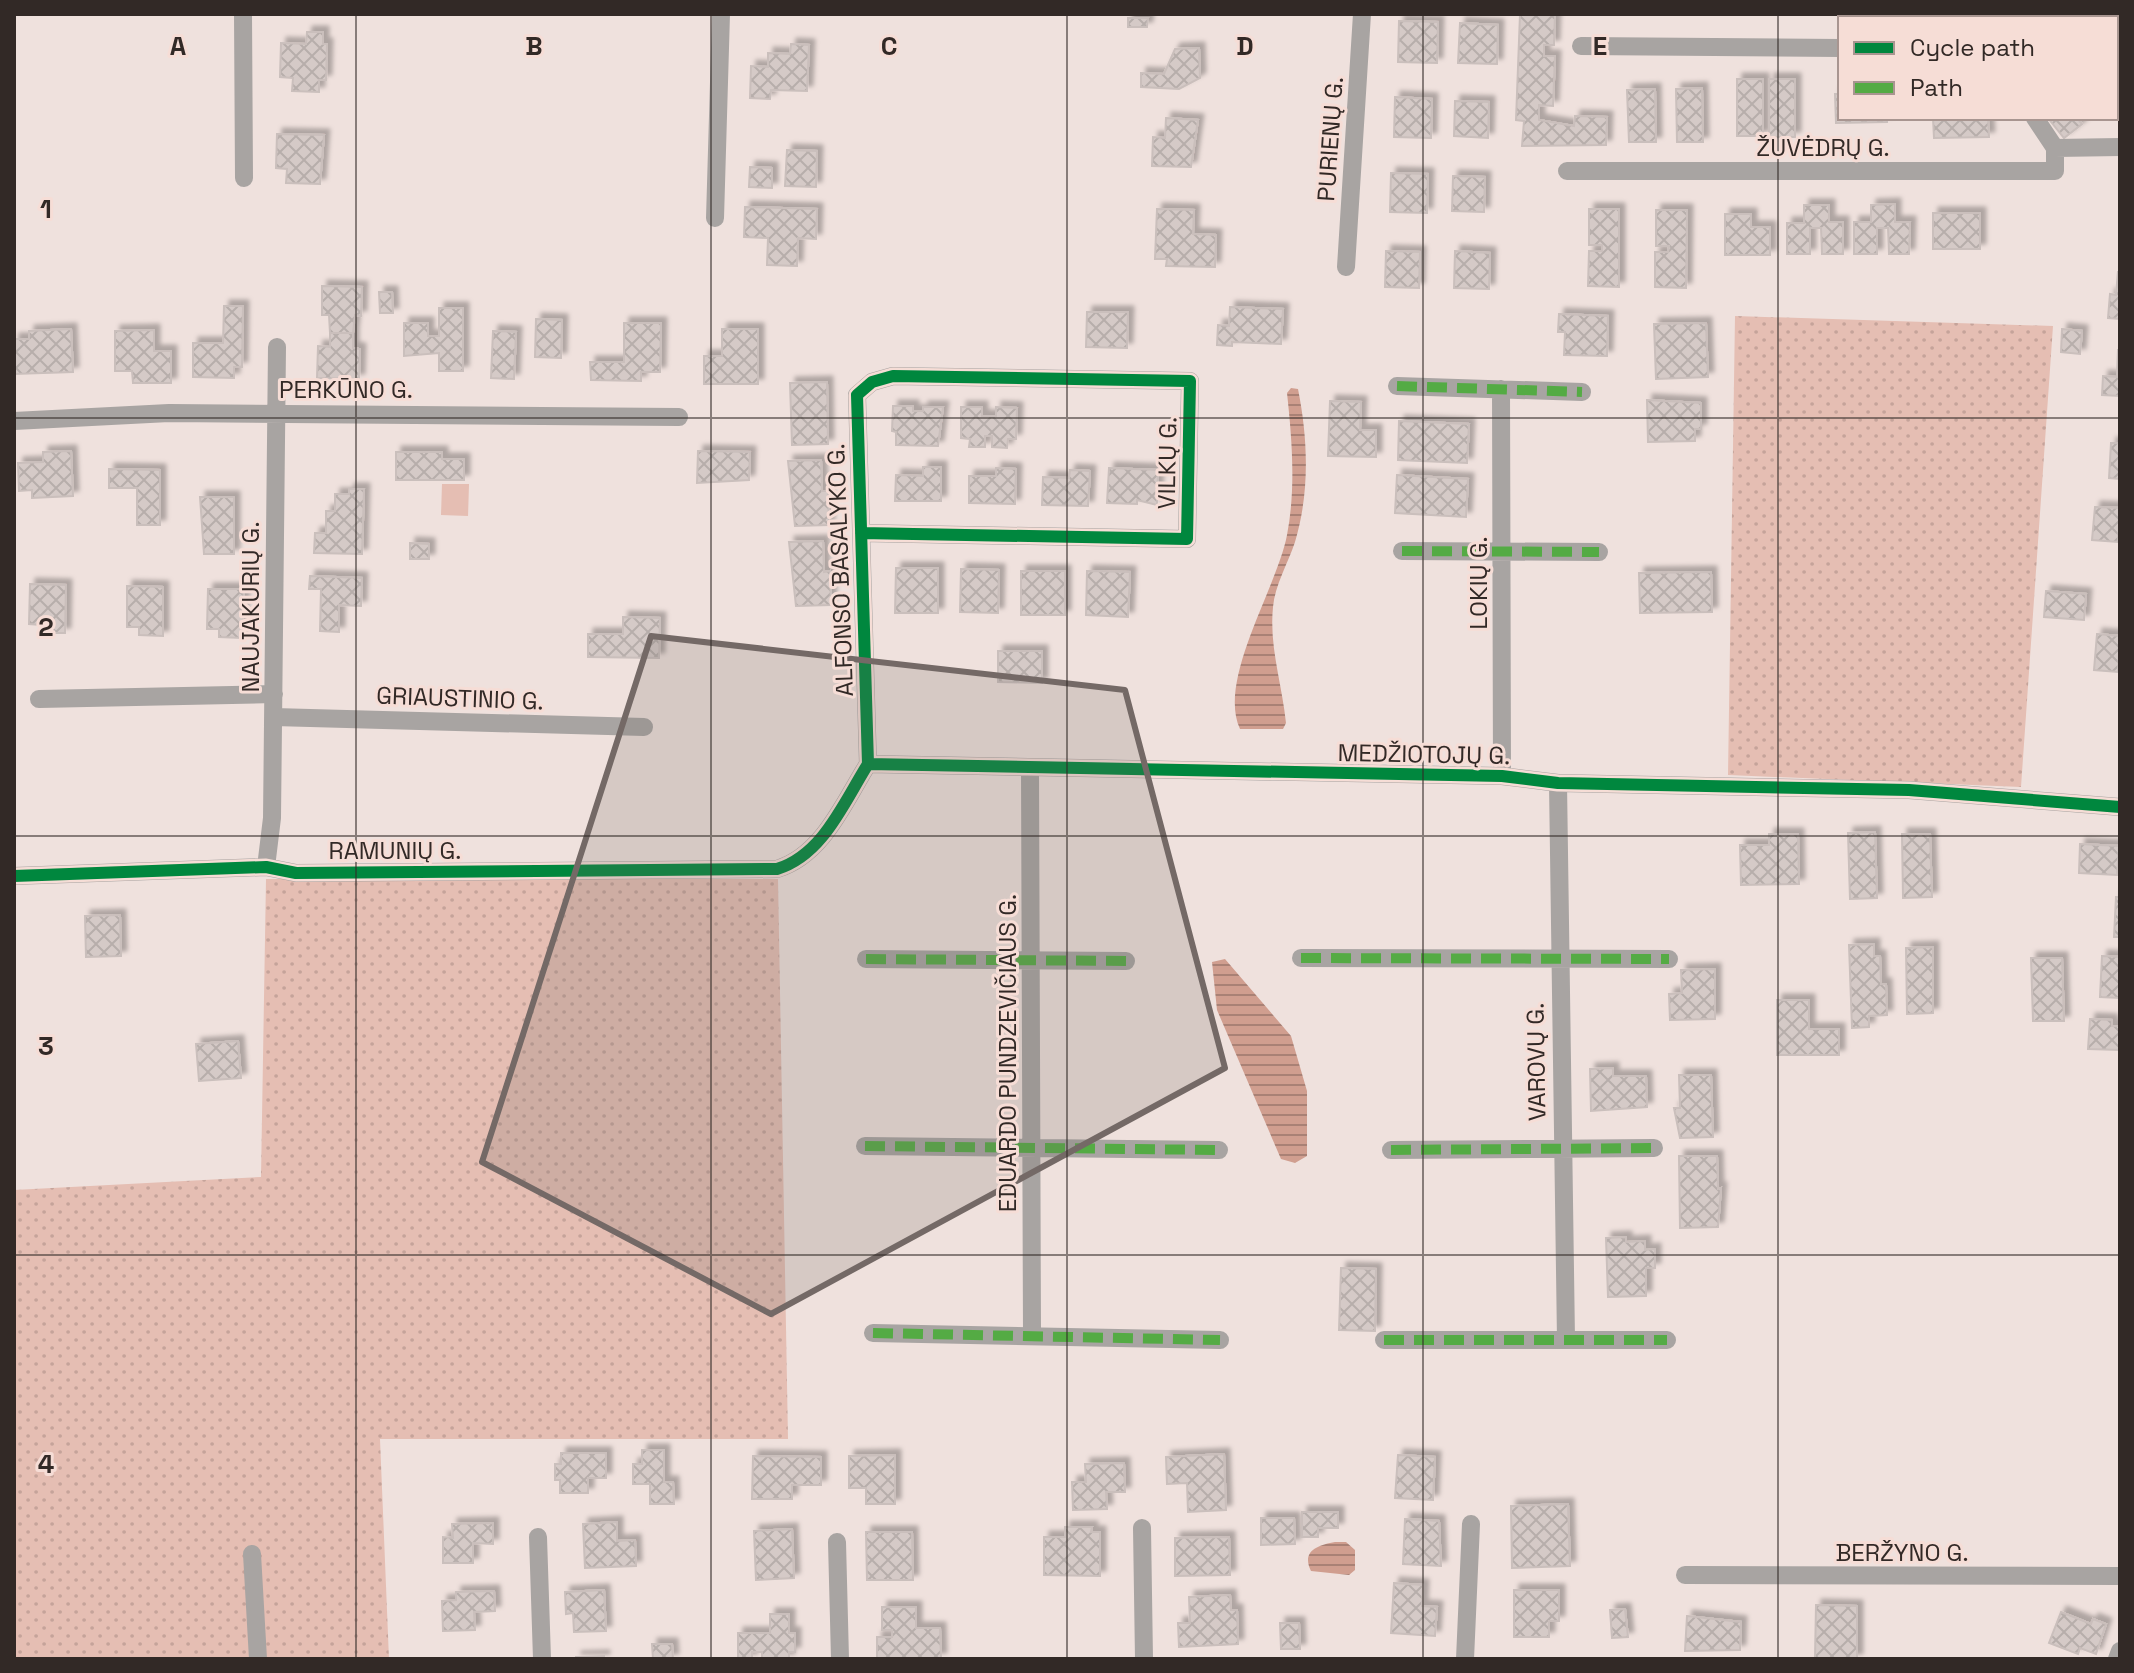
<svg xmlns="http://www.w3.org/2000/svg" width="2134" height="1673" font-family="'Space Grotesk',sans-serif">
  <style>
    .grass { fill: url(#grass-dots) }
    .green { fill: #e5beb3 }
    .water { fill: url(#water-rules) }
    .building { fill: url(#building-cross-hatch); stroke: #cabfbc; stroke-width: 2; filter: url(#shadow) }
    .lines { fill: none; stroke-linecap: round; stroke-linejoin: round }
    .minor { stroke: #a8a4a2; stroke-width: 18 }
    .quiet { stroke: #54ab44; stroke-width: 10; stroke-dasharray: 20 10; stroke-linecap: butt }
    .cycleway-casing { stroke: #f6ddd6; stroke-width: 17 }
    .cycleway { stroke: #00873e; stroke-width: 12 }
    .marked { fill: #746966; fill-opacity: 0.2; stroke: #746966; stroke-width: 6; stroke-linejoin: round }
    .grid { fill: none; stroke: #322926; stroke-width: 2; stroke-opacity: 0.55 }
    .labels { text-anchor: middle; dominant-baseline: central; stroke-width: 6; stroke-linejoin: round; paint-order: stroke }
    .street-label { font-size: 24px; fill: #322926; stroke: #f6ddd6 }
    .grid-label { font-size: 26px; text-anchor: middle; font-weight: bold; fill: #322926; stroke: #f6ddd6; stroke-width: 6; stroke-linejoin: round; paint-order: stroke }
  </style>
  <defs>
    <pattern id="grass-dots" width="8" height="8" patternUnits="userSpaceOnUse" patternTransform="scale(2)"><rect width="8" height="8" fill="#e5beb3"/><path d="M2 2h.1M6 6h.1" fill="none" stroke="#c5a39a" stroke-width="1.8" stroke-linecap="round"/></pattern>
    <pattern id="water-rules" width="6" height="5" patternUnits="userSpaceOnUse" patternTransform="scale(2)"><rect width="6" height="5" fill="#d09e8f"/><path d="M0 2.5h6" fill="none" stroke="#a98175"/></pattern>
    <pattern id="building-cross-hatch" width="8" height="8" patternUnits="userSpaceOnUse" patternTransform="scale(2)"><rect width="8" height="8" fill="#d5cac7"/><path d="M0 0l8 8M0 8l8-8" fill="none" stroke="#b7aeab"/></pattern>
    <filter id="shadow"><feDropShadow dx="5.5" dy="-5.5" stdDeviation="2" flood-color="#0004"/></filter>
  </defs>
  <rect width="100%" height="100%" fill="#efe1dd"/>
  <!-- grass -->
  <path class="grass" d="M 1735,316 L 2053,326 L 2021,787 L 1728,775 Z
    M 266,879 L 778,879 L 788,1439 L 380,1439 L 389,1659 L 14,1659 L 14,1190 L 261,1177 Z"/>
  <!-- green -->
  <path class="green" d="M 442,484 L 469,484 L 468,516 L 441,515 Z"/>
  <!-- water -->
  <path class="water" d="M 1291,388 L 1298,389 C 1308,439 1310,492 1295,542 C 1288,563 1275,585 1273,607 C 1269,647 1282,683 1286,723 L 1283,729 L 1240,729 C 1217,680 1277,588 1287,535 C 1296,489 1292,439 1287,393 Z
    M 1225,959 L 1291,1036 L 1307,1091 L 1307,1156 L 1295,1163 L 1281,1159 L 1217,1010 L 1212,962 Z
    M 1335,1542 L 1346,1542 L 1355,1550 L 1355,1570 L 1349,1575 L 1311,1571 C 1301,1551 1318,1545 1335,1542 Z"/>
  <!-- building -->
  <path class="building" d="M 1520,14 L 1555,14 L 1554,45 L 1544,45 L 1544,56 L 1555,56 L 1553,106 L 1539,105 L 1539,120 L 1574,126 L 1575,116 L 1607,117 L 1606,145 L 1522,146 L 1524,121 L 1516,120 Z
    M 1958,14 L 2024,14 L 2024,16 L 1958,18 Z
    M 1128,18 L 1148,18 L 1147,27 L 1128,27 Z
    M 1399,21 L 1438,22 L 1437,63 L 1398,62 Z
    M 1460,23 L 1498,25 L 1497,64 L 1458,63 Z
    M 307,32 L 323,32 L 323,44 L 327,44 L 326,80 L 319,80 L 319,92 L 292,91 L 293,78 L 280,77 L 281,43 L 306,44 Z
    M 791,44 L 809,45 L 807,91 L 771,90 L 770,99 L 750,98 L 751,66 L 768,67 L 768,53 L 790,54 Z
    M 1199,48 L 1200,78 L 1179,89 L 1141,87 L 1141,73 L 1164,74 L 1175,49 Z
    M 1737,79 L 1763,79 L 1763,136 L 1737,136 Z
    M 1769,79 L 1795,79 L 1795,137 L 1769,137 Z
    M 1702,88 L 1703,142 L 1677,142 L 1676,89 Z
    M 1655,89 L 1656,142 L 1629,142 L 1627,90 Z
    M 1835,94 L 1840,94 L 1840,118 L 1887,118 L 1887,122 L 1836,123 Z
    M 1395,97 L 1432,99 L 1431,138 L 1394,137 Z
    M 1455,101 L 1489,102 L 1488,138 L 1454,136 Z
    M 1166,118 L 1198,120 L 1191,167 L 1152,166 L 1153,137 L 1165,138 Z
    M 1933,118 L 1988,118 L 1989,137 L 1934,138 Z
    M 2048,118 L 2077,118 L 2082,124 L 2064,138 Z
    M 277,134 L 324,135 L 320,184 L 286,183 L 287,169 L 276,168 Z
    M 787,150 L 817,151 L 816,187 L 785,186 Z
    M 750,167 L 772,168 L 772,188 L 749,187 Z
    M 1391,173 L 1428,174 L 1427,213 L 1390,212 Z
    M 1453,176 L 1485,177 L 1484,212 L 1452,211 Z
    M 1895,204 L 1895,222 L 1910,222 L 1909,254 L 1889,254 L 1888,228 L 1877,228 L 1877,254 L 1854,254 L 1854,222 L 1871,222 L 1871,205 Z
    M 1804,205 L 1829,205 L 1829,222 L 1843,222 L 1843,254 L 1822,254 L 1821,228 L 1810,228 L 1810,254 L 1787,254 L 1787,223 L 1804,223 Z
    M 745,207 L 817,209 L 816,239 L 798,238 L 797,266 L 767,265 L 768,238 L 744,237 Z
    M 1157,209 L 1194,210 L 1193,234 L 1216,235 L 1215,267 L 1166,266 L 1167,259 L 1155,259 Z
    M 1589,209 L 1619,209 L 1619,287 L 1588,286 L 1589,251 L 1602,251 L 1602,245 L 1589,245 Z
    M 1656,210 L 1687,210 L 1686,288 L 1655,287 L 1655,252 L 1668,252 L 1669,246 L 1656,246 Z
    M 1933,213 L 1980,213 L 1980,249 L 1933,249 Z
    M 1725,214 L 1751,214 L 1751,227 L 1770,227 L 1770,255 L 1725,255 Z
    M 1386,251 L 1420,252 L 1419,288 L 1385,287 Z
    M 1455,251 L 1490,253 L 1489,289 L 1454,288 Z
    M 2118,271 L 2120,319 L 2108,318 L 2110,294 L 2116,295 Z
    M 322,286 L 362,287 L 361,316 L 355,315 L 353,333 L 330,333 L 329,315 L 322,315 Z
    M 379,292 L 392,292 L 393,313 L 380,313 Z
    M 224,306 L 243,306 L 242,367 L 234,367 L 234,378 L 193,377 L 193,343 L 223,343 Z
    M 1230,307 L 1283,309 L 1281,344 L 1232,342 L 1232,346 L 1217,345 L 1218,325 L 1229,326 Z
    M 439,308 L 463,308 L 463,371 L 439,371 L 439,353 L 404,356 L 404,323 L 428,323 L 428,336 L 439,336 Z
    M 1087,312 L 1128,312 L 1127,348 L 1086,347 Z
    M 1559,314 L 1608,316 L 1607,356 L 1564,355 L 1565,332 L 1558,332 Z
    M 536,319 L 562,320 L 561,358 L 535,357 Z
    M 624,323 L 661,323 L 660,372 L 641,372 L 641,381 L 591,380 L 590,362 L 624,362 Z
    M 1706,323 L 1708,377 L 1656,379 L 1654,324 Z
    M 71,329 L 73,372 L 14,374 L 14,339 L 29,339 L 29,331 Z
    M 722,329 L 758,329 L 758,384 L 704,384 L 704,356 L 722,356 Z
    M 2062,329 L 2082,331 L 2080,354 L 2061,352 Z
    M 154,330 L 154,351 L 171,351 L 171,383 L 133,383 L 132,371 L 115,371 L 115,331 Z
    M 493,331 L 516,332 L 514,379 L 491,378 Z
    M 330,333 L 353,333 L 353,348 L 360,349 L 359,379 L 317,378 L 318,346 L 330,347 Z
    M 2118,349 L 2120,396 L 2102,395 L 2103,376 L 2117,377 Z
    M 827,382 L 828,444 L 792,445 L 790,383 Z
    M 1647,400 L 1701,403 L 1701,429 L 1695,429 L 1695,441 L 1648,442 Z
    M 1330,401 L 1361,402 L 1360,430 L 1376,430 L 1376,457 L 1328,456 Z
    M 893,406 L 913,406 L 913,411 L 923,411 L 923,407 L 943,407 L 938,446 L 896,445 L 896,432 L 892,431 Z
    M 961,407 L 982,407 L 982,416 L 996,416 L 996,407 L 1017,408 L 1016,439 L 1008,439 L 1007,448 L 992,447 L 992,436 L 985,436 L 985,447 L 969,447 L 970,439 L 961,438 Z
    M 1399,421 L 1469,424 L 1467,463 L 1398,460 Z
    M 2111,443 L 2120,443 L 2120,479 L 2109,478 Z
    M 71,451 L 73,496 L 32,498 L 32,490 L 19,491 L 18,463 L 43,462 L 43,452 Z
    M 698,451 L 750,452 L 749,480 L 697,483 Z
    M 396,452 L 442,452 L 442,459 L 464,459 L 464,480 L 396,480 Z
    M 821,460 L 822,491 L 828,491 L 829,525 L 795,526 L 788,461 Z
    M 923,467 L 941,467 L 941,501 L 895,501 L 896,475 L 923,476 Z
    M 996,468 L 1016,469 L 1015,504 L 969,503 L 969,476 L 996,476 Z
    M 1109,468 L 1158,470 L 1157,505 L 1137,500 L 1137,504 L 1107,503 Z
    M 109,469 L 160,470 L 160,525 L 137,525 L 137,488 L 109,488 Z
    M 1070,470 L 1090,471 L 1088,506 L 1042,505 L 1043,477 L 1069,478 Z
    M 1397,475 L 1468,479 L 1466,517 L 1395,513 Z
    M 349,489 L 364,489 L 362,554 L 314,553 L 315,533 L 326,533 L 326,511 L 335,511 L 335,494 L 349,494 Z
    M 200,497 L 234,497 L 234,554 L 204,554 Z
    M 2095,507 L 2120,508 L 2118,542 L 2092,540 Z
    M 823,541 L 824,572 L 830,571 L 831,605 L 796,606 L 789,542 Z
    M 410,543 L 429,544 L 429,559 L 410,559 Z
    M 896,568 L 938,568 L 938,613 L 895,613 Z
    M 961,569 L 999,570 L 998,613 L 960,612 Z
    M 1021,571 L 1065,571 L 1065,615 L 1021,615 Z
    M 1087,571 L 1130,572 L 1128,617 L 1086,615 Z
    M 1711,572 L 1712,612 L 1640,613 L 1639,573 Z
    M 310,576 L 362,578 L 361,606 L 339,605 L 339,632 L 320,631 L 321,589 L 309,589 Z
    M 30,584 L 66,585 L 65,633 L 42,633 L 42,625 L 29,624 Z
    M 127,586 L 163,587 L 163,636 L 139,635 L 139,627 L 127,627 Z
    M 208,589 L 244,589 L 242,638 L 219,637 L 219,629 L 207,629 Z
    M 2046,591 L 2086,594 L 2084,620 L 2044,617 Z
    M 623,617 L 660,618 L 659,658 L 588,657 L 588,634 L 623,634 Z
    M 2097,634 L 2120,636 L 2118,672 L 2094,670 Z
    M 998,651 L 1042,651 L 1042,683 L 998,682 Z
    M 1875,832 L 1877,898 L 1850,899 L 1848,833 Z
    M 1769,834 L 1798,834 L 1799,884 L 1741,885 L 1740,845 L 1769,845 Z
    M 1902,834 L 1930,834 L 1932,897 L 1903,898 Z
    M 2080,844 L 2119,846 L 2117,875 L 2079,873 Z
    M 2116,897 L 2120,897 L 2120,937 L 2114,937 Z
    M 120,915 L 121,956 L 86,957 L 85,916 Z
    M 1874,944 L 1874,956 L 1880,956 L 1881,984 L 1886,984 L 1887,1015 L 1869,1016 L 1869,1027 L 1852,1028 L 1849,945 Z
    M 1933,947 L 1933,1013 L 1907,1014 L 1906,948 Z
    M 2102,956 L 2120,957 L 2120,998 L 2100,997 Z
    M 2031,958 L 2062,958 L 2064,1021 L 2033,1021 Z
    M 1715,969 L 1715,1019 L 1670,1020 L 1669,994 L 1682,993 L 1681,970 Z
    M 1777,1000 L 1809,1000 L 1809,1029 L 1839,1029 L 1839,1055 L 1777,1055 Z
    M 2090,1019 L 2112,1020 L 2112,1026 L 2120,1026 L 2120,1050 L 2088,1049 Z
    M 238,1041 L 241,1078 L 199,1081 L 196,1044 Z
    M 1613,1068 L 1613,1076 L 1646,1076 L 1647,1107 L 1591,1111 L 1590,1069 Z
    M 1679,1075 L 1711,1075 L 1713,1137 L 1680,1138 L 1674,1108 L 1680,1108 Z
    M 1679,1156 L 1717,1156 L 1718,1189 L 1721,1188 L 1718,1227 L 1680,1228 Z
    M 1626,1237 L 1626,1242 L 1645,1241 L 1645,1250 L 1655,1249 L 1655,1268 L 1646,1268 L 1646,1296 L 1608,1297 L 1606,1238 Z
    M 1341,1268 L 1376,1269 L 1375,1331 L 1339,1330 Z
    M 642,1450 L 664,1450 L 664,1482 L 673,1482 L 674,1504 L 650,1504 L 650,1484 L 633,1484 L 633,1464 L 642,1464 Z
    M 561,1453 L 606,1453 L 606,1478 L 588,1478 L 588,1493 L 560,1493 L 560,1480 L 555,1480 L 555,1464 L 561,1464 Z
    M 1224,1454 L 1226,1510 L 1188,1512 L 1187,1483 L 1167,1484 L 1166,1457 Z
    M 895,1455 L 895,1504 L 866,1504 L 866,1488 L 849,1488 L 849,1456 Z
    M 1398,1455 L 1435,1457 L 1433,1500 L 1395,1498 Z
    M 753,1456 L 821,1457 L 821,1485 L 792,1485 L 792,1499 L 752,1499 Z
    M 1124,1463 L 1125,1492 L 1106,1492 L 1107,1509 L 1073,1510 L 1072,1482 L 1086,1482 L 1085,1464 Z
    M 1568,1504 L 1570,1566 L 1512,1568 L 1511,1506 Z
    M 1302,1512 L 1338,1512 L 1338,1528 L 1318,1528 L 1318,1537 L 1302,1537 Z
    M 1261,1518 L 1294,1518 L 1295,1544 L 1261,1545 Z
    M 1405,1519 L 1439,1521 L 1441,1566 L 1403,1564 Z
    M 617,1522 L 617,1541 L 635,1540 L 636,1566 L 585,1568 L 583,1524 Z
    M 493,1523 L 493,1544 L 473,1543 L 473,1563 L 443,1563 L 443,1537 L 453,1538 L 452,1524 Z
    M 1065,1527 L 1092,1527 L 1091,1532 L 1100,1532 L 1100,1576 L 1044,1575 L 1044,1537 L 1065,1537 Z
    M 792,1529 L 794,1578 L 756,1580 L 754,1531 Z
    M 866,1532 L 912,1532 L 913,1580 L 867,1580 Z
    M 1229,1537 L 1230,1575 L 1175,1576 L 1175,1538 Z
    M 1394,1583 L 1423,1585 L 1422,1606 L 1437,1607 L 1435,1636 L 1391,1633 Z
    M 604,1590 L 606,1631 L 574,1632 L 573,1613 L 566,1614 L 565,1592 Z
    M 1514,1590 L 1559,1590 L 1559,1621 L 1549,1621 L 1549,1637 L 1514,1637 Z
    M 494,1591 L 495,1611 L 474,1612 L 475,1630 L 443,1631 L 442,1601 L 456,1600 L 456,1592 Z
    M 1230,1595 L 1231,1610 L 1237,1610 L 1238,1644 L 1179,1647 L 1178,1623 L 1190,1623 L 1189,1597 Z
    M 1816,1605 L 1857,1606 L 1857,1659 L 1815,1659 Z
    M 882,1607 L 916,1607 L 916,1628 L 940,1628 L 941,1658 L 877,1658 L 877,1637 L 892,1637 L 892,1630 L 882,1630 Z
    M 1625,1609 L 1628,1637 L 1612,1638 L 1610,1610 Z
    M 2061,1612 L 2091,1624 L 2093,1619 L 2106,1624 L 2096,1654 L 2080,1648 L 2078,1654 L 2049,1643 Z
    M 770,1614 L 789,1614 L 789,1633 L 795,1633 L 795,1652 L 789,1652 L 789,1659 L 762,1659 L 762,1652 L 752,1652 L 752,1659 L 738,1659 L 738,1633 L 770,1633 Z
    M 1687,1616 L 1741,1622 L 1740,1650 L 1685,1651 Z
    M 1280,1623 L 1299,1623 L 1300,1649 L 1281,1649 Z
    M 652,1644 L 672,1644 L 673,1659 L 653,1659 Z
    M 604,1656 L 604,1659 L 576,1659 L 576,1657 Z"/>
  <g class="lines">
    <!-- minor -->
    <path class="minor" d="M 243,14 L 244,178
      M 1581,46 L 1840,48
      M 2035,118 L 2055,148 L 2120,147
      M 1567,171 L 2055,171 L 2055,148
      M 715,218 L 721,14
      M 1346,267 L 1362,14
      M 1397,386 L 1582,392
      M 1501,389 L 1502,776
      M 14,421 L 169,413 L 679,417
      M 861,533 L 1187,539 L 1190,381 L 893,376 L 872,382 L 857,395 L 868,764
      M 1402,551 L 1599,552
      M 39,699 L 274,694
      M 274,717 L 644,727
      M 1030,769 L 1032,1336
      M 1558,783 L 1566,1340
      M 266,867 L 272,818 L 277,347
      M 14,876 L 266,867 L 296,873 L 777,869 C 823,855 844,802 868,764 L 1502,776 L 1558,783 L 1909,790 L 2120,807
      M 1301,958 L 1669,959
      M 866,959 L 1126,961
      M 865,1146 L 1219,1150
      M 1391,1150 L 1654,1148
      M 873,1333 L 1220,1340
      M 1384,1340 L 1667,1340
      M 1142,1528 L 1144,1659
      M 538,1537 L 542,1659
      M 837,1542 L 840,1659
      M 252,1554 L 258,1659
      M 1685,1575 L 2120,1576
      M 1465,1659 L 1471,1524
      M 2117,1659 L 2120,1651"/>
    <!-- quiet -->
    <path class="quiet" d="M 1397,386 L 1582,392
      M 1402,551 L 1599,552
      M 1301,958 L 1669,959
      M 866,959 L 1126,961
      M 865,1146 L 1219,1150
      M 1391,1150 L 1654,1148
      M 873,1333 L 1220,1340
      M 1384,1340 L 1667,1340"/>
    <!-- cycleway casing -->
    <g class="cycleway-casing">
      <path id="cycleway" d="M 861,533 L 1187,539 L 1190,381 L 893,376 L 872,382 L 857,395 L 868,764
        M 14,876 L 266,867 L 296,873 L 777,869 C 823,855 844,802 868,764 L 1502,776 L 1558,783 L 1909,790 L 2120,807"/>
    </g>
    <!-- cycleway -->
    <use href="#cycleway" class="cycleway"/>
  </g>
  <!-- marked area -->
  <path class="marked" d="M 651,636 L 1125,690 L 1225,1068 L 771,1314 L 482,1162 Z"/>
  <!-- grid -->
  <path class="grid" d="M 356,14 L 356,1659M 711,14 L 711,1659M 1067,14 L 1067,1659M 1423,14 L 1423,1659M 1778,14 L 1778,1659M 14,418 L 2120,418M 14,836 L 2120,836M 14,1255 L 2120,1255"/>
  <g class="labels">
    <!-- street labels -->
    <g class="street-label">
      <text transform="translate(1330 139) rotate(-86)">PURIENŲ G.</text>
      <text x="1823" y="147">ŽUVĖDRŲ G.</text>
      <text x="346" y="389">PERKŪNO G.</text>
      <text transform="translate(1167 463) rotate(-89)">VILKŲ G.</text>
      <text transform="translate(840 570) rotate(-92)">ALFONSO BASALYKO G.</text>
      <text transform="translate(1478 583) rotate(-90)">LOKIŲ G.</text>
      <text transform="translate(250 607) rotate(-90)">NAUJAKURIŲ G.</text>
      <text transform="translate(460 698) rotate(2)">GRIAUSTINIO G.</text>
      <text transform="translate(1424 754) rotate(1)">MEDŽIOTOJŲ G.</text>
      <text x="395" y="850">RAMUNIŲ G.</text>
      <text transform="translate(1007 1053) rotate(-90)">EDUARDO PUNDZEVIČIAUS G.</text>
      <text transform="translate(1536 1062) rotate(-91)">VAROVŲ G.</text>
      <text x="1902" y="1552">BERŽYNO G.</text>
    </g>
  </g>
  <g class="grid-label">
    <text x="178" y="55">A</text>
    <text x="534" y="55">B</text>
    <text x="889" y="55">C</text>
    <text x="1245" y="55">D</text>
    <text x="1600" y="55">E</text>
    <text x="46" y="218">1</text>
    <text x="46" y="636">2</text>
    <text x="46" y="1055">3</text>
    <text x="46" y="1473">4</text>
  </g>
  <!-- border -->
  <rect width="2134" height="1673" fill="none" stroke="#322926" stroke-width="32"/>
  <!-- legend -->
  <rect x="1838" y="16" width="280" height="104" fill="#f6ddd6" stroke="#a89590" stroke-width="2"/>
  <rect x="1854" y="42" width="40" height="12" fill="#00873e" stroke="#a89590" stroke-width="2"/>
  <text x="1910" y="56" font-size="24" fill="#322926">Cycle path</text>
  <rect x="1854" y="82" width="40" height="12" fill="#54ab44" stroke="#a89590" stroke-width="2"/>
  <text x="1910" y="96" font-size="24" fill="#322926">Path</text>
</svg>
